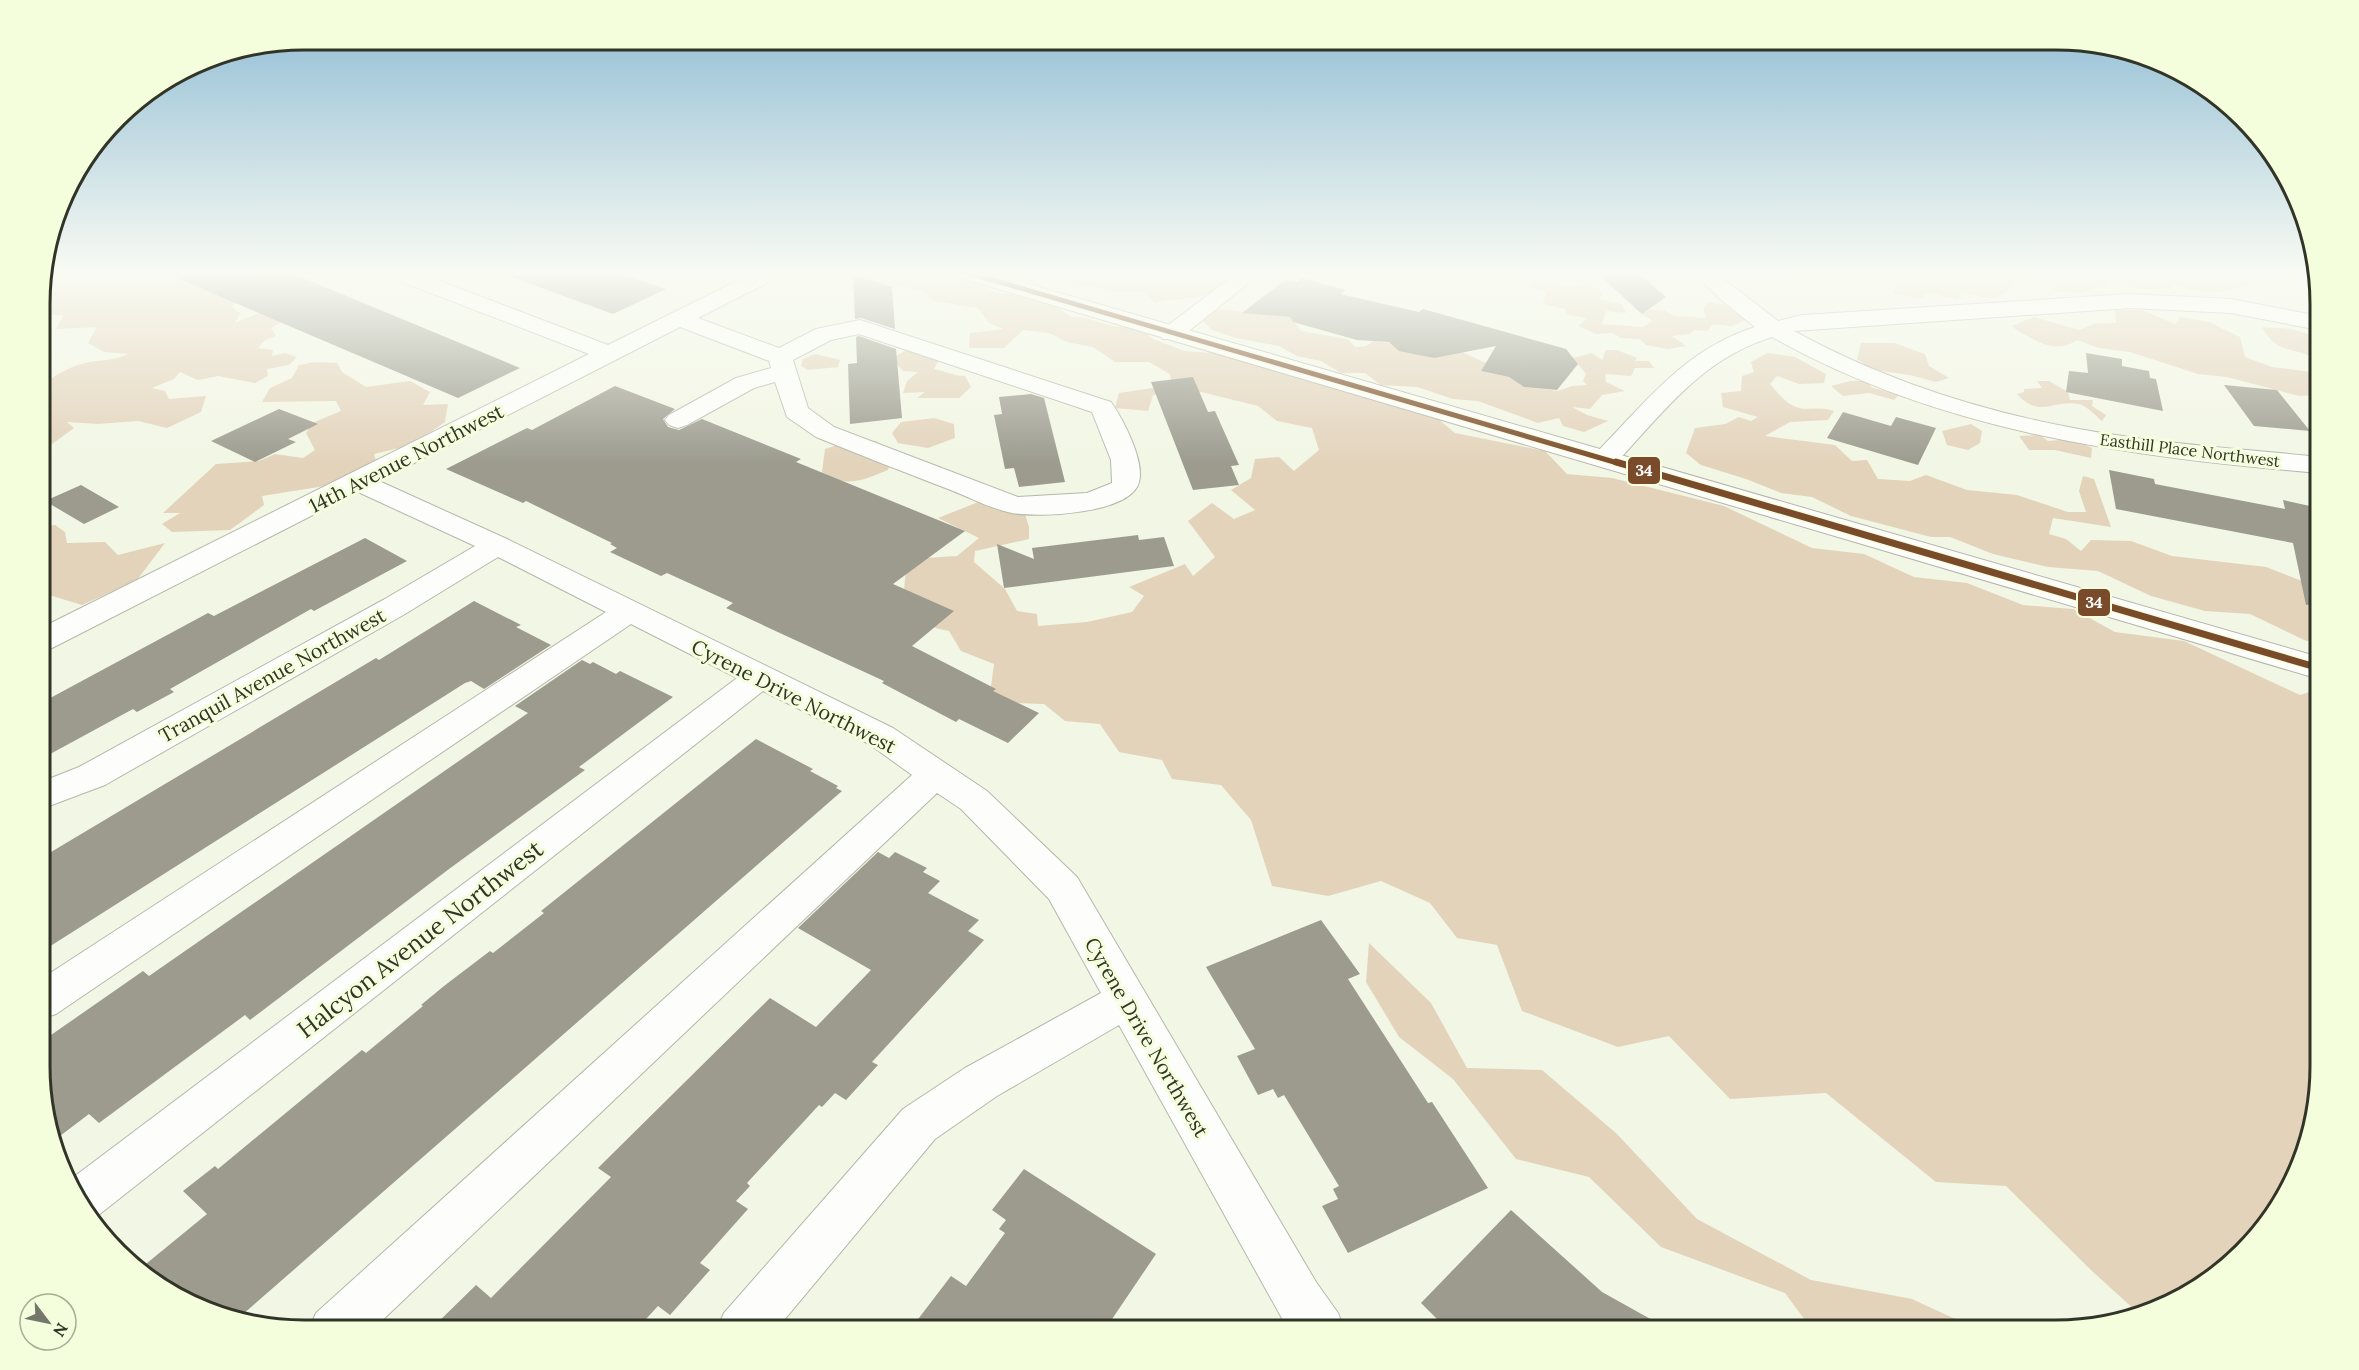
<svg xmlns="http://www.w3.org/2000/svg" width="2359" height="1370" font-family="Lora,serif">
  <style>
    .forest { fill: #e3d3bb }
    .building { fill: #9c9b8e }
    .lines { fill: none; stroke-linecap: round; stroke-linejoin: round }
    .minor-casing { stroke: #b4b7aa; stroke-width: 2 }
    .major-casing { stroke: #b4b7aa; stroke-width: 2 }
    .minor { fill: #fdfefb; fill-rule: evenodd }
    .major { fill: #fdfefb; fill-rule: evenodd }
    .bus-1-far1-casing { stroke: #f5fedc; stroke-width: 8 }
    .bus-1-casing { stroke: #f5fedc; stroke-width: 10 }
    .bus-1-far1 { stroke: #7a4b2a; stroke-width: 5 }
    .bus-1 { stroke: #7a4b2a; stroke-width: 7 }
    .labels { text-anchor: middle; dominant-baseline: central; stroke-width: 6; stroke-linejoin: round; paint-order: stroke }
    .far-street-label { font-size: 16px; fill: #313427; stroke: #f5fedc }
    .street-label { font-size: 20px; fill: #313427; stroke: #f5fedc }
    .near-street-label { font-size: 24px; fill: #313427; stroke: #f5fedc }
    .rim { fill: none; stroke: #313427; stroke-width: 3 }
    .line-badge { stroke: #f5fedc; stroke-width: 2 }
    .badge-label { font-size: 16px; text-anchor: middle; font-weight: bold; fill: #fff }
  </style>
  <rect width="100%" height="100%" fill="#f2f6e4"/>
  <!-- forest -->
  <path class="forest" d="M 41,273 L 193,273 L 198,278 L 192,288 L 216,281 L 247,293 L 232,307 L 240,313 L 235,323 L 256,314 L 283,312 L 287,319 L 271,328 L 276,336 L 265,340 L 258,348 L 273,350 L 272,356 L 285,353 L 297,357 L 289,365 L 267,369 L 268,376 L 255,383 L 218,376 L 198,380 L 180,372 L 174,379 L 152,388 L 165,391 L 169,399 L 206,396 L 201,412 L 167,428 L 138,421 L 98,424 L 67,422 L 74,428 L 41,452 L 41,386 C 55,375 72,365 90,362 C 103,360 116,360 128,354 L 104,352 L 88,343 L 97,327 L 56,329 L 64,315 L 46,315 L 41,307 Z
    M 654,273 L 701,273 L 699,280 L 679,284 Z
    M 852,273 L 882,273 L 883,275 L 917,273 L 931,279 L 940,273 L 945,273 L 972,280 L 996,293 L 1021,294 L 1051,303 L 1071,317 L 1086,318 L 1112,326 L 1141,329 L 1153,339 L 1184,351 L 1229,354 L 1347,379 L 1380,402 L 1432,414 L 1455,433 L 1545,451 L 1567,474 L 1612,478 L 1724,506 L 1812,548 L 1864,554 L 1914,577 L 1967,583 L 2023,605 L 2073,609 L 2115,632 L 2184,641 L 2300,695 L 2319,689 L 2319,1083 L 2284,1199 L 2242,1254 L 2188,1295 L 2136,1311 L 2092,1271 L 2006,1186 L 1936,1182 L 1826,1093 L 1730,1099 L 1669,1036 L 1618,1047 L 1522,1011 L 1497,945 L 1457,938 L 1430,903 L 1381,881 L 1328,896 L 1272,886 L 1251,820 L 1221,785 L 1172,779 L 1162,760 L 1119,752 L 1100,724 L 1065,721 L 1044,704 L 989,702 L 994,664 L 961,651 L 949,631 C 904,623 897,599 910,559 L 957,556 L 979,538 L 938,518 L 991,497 L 1022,504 L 1029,527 L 1029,539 L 975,551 L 974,562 L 1005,589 L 1017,611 L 1037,614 L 1038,626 L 1087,622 L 1132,612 L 1144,596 L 1129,587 L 1185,564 L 1193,576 L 1215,557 L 1188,521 L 1212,503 L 1234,519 L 1255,510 L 1231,490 L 1251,478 L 1255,459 L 1279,457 L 1294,471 L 1319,450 L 1312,428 L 1277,421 L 1258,406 L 1201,392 L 1153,395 L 1148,411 L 1115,408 L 1119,393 L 1172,385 L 1170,374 L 1149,362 L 1115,362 L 1093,347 L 1067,342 L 1049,333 L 1023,330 L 1004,348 L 969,348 L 970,333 L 1003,329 L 989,323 L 978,308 L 933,301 L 923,291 L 904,286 L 879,286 L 868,277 Z
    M 1038,273 L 1112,273 L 1124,281 L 1135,273 L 1224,273 L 1232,283 C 1210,301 1182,296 1155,303 L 1145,292 L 1109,292 L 1094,286 L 1075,285 L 1062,278 L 1046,278 Z
    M 1516,273 L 1543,273 L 1542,279 L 1568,287 L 1591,284 L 1603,293 L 1600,299 L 1622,304 L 1626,313 L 1606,311 L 1602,324 L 1643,327 L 1653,321 L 1642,314 L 1649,309 L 1665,311 L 1675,316 L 1706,318 L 1703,309 L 1708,302 L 1726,305 L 1745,320 L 1732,326 L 1713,324 L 1707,331 L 1694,330 L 1690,334 L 1672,336 L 1686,346 L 1668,349 L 1646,345 L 1640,339 L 1621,338 L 1613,333 L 1596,334 L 1578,326 L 1587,318 L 1568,315 L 1565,309 L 1543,304 L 1546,292 L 1528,287 L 1533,280 L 1517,276 Z
    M 1904,273 L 1999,273 L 2018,281 C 1994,304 1993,300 1962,292 L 1958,299 L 1928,293 L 1920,299 L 1893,293 L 1898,283 L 1913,280 Z
    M 2020,273 L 2237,273 L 2254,282 C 2219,294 2209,296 2173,284 L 2171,289 L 2139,289 L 2108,279 L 2108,284 L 2082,293 L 2053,291 L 2060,275 L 2053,280 Z
    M 1220,309 L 1290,317 L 1301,331 L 1348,339 L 1355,347 L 1366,346 L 1374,341 L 1462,352 L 1486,363 L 1481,371 L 1509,377 L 1524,387 L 1558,391 L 1572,386 L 1587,385 L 1583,381 L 1586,374 L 1573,358 L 1592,353 L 1602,360 L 1606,350 L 1617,350 L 1637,358 L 1635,361 L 1649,361 L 1654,368 L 1635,368 L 1631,376 L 1605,374 L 1606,382 L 1625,391 L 1602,395 L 1590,409 L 1572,407 L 1587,415 L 1608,421 L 1584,432 L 1563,426 L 1559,418 L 1538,423 L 1478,401 L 1453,399 L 1417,387 L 1381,385 L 1365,373 L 1341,373 L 1321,361 L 1297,356 L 1279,346 L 1236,338 L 1212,330 L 1203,321 L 1205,314 Z
    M 2115,310 L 2142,310 L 2175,324 L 2180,317 L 2209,322 L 2240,337 L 2245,357 L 2272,367 L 2319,373 L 2319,395 L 2299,396 L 2227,377 L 2198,374 L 2130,352 L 2099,348 L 2077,340 C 2055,356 2030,338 2011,326 L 2034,317 L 2079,330 L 2097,323 L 2116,323 Z
    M 2262,327 L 2291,329 L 2319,337 L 2319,360 C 2296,346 2277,356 2262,327 Z
    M 1861,343 L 1894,343 L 1925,354 L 1929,366 L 1949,378 L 1936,382 L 1910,375 L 1874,370 L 1857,359 Z
    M 909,348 L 939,360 L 934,369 C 945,371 953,376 965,376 L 971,387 L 959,398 L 917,398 L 925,392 L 903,393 L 907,381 L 918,372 L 903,371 L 892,359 Z
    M 1767,353 L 1795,357 L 1826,374 L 1824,383 L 1799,384 L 1777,376 L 1770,384 C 1777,392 1785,403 1796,407 C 1805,411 1820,406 1834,411 L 1828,420 L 1790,422 L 1765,436 L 1835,445 L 1852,461 L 1867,460 L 1878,479 L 1910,481 L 1926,475 L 1967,490 L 2017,495 L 2068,512 L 2086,512 L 2079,491 L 2083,476 L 2094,479 L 2111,527 L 2053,518 L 2049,534 L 2066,539 L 2081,551 L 2091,540 L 2131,541 L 2172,556 L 2266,567 L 2312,585 L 2319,596 L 2319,644 L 2304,640 L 2250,614 L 2205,611 L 2151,596 L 2098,571 L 2048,567 L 1993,554 L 1950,537 L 1931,537 L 1851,516 L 1812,497 L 1781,493 L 1746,479 L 1701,465 L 1686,453 L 1695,428 L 1725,424 L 1739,417 L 1751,421 L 1758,417 L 1723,407 L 1721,393 L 1741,391 L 1742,376 L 1754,372 L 1751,362 Z
    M 815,354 L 840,360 L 838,367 L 808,370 L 801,366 L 803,359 Z
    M 315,362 L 337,363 L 342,372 L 366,387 L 410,381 L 430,392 L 423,405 L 448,404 L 445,422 L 412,445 L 374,454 L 377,464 L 331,485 L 262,496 L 264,505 L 230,530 L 172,532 L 162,524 L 180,513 L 163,513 L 216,464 L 259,461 L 275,454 L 303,458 L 315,450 L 306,433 L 312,423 L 341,411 L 336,401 L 262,402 L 270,388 L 292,378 L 299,365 Z
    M 1851,381 L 1865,381 L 1873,388 L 1900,394 L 1894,400 L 1869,393 L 1843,396 L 1831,386 Z
    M 2037,381 L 2049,381 L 2068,392 L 2070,400 L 2093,400 L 2092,406 L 2106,415 L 2102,421 C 2096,416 2087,406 2079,404 C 2053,399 2040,419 2017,394 L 2024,392 L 2024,389 L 2042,388 Z
    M 934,418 L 954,424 L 955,438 L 928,448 L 898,443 L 892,433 L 901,422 Z
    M 1971,424 L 1982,431 L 1980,443 L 1968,450 L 1947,445 L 1942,431 Z
    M 2040,435 L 2048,441 L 2073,439 L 2092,448 L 2091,458 L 2055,450 L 2029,450 L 2019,436 Z
    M 857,439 L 876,441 L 893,453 L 888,470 C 863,480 846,489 822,472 L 825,449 Z
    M 55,525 L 65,532 L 67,543 L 105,542 L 118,555 L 165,543 L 137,580 L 82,605 L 49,595 L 41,596 L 41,526 Z
    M 1369,943 L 1431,1003 L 1467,1068 L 1542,1070 L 1617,1134 L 1697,1219 L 1811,1280 L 1912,1299 L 1979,1330 L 1813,1331 L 1785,1293 L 1661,1247 L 1589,1177 L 1516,1159 L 1453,1079 L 1399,1037 L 1366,982 Z"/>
  <!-- building -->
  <path class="building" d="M 165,273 L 291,273 L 520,368 L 458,398 Z
    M 510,273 L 619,273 L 666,289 L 613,314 L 509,276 Z
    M 1597,273 L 1639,273 L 1666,297 L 1642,314 Z
    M 853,275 L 892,287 L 895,329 L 861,318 L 855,319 Z
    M 1302,278 L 1346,290 L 1340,294 L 1419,312 L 1423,309 L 1566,349 L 1578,364 L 1557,390 L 1524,387 L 1509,377 L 1481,371 L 1496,346 L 1434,358 L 1399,351 L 1389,342 L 1357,340 L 1293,322 L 1290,317 L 1242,313 L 1285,280 L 1297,282 Z
    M 859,336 L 896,349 L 902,418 L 850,424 L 848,364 L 857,363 L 856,337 Z
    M 2086,353 L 2122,359 L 2122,366 L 2149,371 L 2150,378 L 2156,379 L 2163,411 L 2066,392 L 2069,371 L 2088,373 Z
    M 1193,377 L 1208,412 L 1215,411 L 1239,465 L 1231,466 L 1239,485 L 1193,490 L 1151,382 Z
    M 2224,385 L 2277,390 L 2310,431 L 2254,426 Z
    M 615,386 L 675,409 L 663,419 L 668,427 L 679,430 L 702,419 L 801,459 L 796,462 L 965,531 L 893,584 L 954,611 L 912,646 L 996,689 L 993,691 L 1039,713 L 1008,743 L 959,719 L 956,722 L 882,683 L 884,681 L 726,608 L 733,603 L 667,573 L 661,576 L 610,552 L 617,548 L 610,544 L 612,543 L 526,501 L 523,503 L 446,469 L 527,428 L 532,430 Z
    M 1031,394 L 1044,398 L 1065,482 L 1019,487 L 1014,468 L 1005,469 L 994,415 L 1002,414 L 999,397 Z
    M 279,409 L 318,424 L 288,439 L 296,442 L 255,462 L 211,441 Z
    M 1843,412 L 1891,426 L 1896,417 L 1936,428 L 1918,465 L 1827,438 Z
    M 2109,470 L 2154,479 L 2155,484 L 2285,509 L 2283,500 L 2319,508 L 2319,604 L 2306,605 L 2293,543 L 2116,509 Z
    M 81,485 L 119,507 L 84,524 L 45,501 Z
    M 1138,535 L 1139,540 L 1164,537 L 1174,566 L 1004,588 L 997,544 L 1034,559 L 1032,548 Z
    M 365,538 L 407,561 L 314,611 L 311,609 L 170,689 L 174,692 L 137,712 L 133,709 L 41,759 L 41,703 L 208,613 L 214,616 Z
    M 474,601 L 521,625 L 516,627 L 551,645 L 484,689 L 471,681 L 465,683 L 41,952 L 41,858 L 376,658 L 379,660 Z
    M 582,660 L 590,664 L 593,662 L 616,674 L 620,671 L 673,697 L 579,767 L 585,770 L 449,869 L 250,1020 L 245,1015 L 99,1123 L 89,1114 L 56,1139 L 41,1101 L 41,1042 L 143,971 L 149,976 L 528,713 L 515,706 Z
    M 756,739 L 813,769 L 810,771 L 838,786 L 836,788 L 842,791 L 234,1322 L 171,1295 L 141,1268 L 207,1214 L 183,1191 L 215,1166 L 218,1169 L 362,1050 L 366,1053 L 423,1006 L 421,1005 L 444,986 L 490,951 L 493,953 L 544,913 L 541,911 Z
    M 878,852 L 889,858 L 895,852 L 927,868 L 923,872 L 940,881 L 928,893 L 979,920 L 968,931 L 984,940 L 872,1062 L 878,1065 L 846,1100 L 835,1093 L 822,1107 L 819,1105 L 747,1183 L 750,1186 L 736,1201 L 748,1209 L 700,1263 L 710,1270 L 670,1315 L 658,1306 L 635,1331 L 429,1331 L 476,1285 L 491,1298 L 611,1177 L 598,1168 L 770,998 L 816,1027 L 871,970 L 798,928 Z
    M 1321,920 L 1360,974 L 1348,979 L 1428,1103 L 1432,1102 L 1488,1188 L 1348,1253 L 1322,1206 L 1338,1199 L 1333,1189 L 1339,1186 L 1284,1095 L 1278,1098 L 1273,1089 L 1258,1095 L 1237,1056 L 1255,1049 L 1206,967 Z
    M 1024,1169 L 1156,1254 L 1104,1331 L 909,1331 L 951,1276 L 966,1286 L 1005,1233 L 999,1229 L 1006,1220 L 992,1210 Z
    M 1511,1210 L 1602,1292 L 1672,1331 L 1449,1331 L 1421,1303 Z"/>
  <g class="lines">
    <!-- minor casing -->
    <g class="minor-casing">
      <path id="minor" d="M 389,273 L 419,273 L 608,345 L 753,273 L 779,273 L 777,278 L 698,318 L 779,348 L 816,329 L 860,320 L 1111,402 C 1123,419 1145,461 1139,482 C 1131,514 1039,518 1012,513 C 991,509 969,497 948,489 C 904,472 860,455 816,437 L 787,417 L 775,382 L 754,388 L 687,425 L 678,428 L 669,425 L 665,420 L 669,415 L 736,378 L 771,368 L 769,361 L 680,327 L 379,481 L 507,539 L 893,728 L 987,791 L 1077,877 L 1316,1282 L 1338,1313 L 1345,1331 L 1289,1331 L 1119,1025 L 997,1096 L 935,1139 L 775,1331 L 716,1331 L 724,1313 L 903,1109 L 965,1068 L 1101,993 L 1049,899 L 961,809 L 937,793 L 371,1331 L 308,1331 L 316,1313 L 912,775 L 869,744 L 763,691 L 96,1217 L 90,1219 L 83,1213 L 71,1179 L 737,678 L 631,624 L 56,1014 L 41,1019 L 41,979 L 606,612 L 498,557 L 405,614 L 105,785 L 41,809 L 41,782 L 79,767 L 383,600 L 475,546 L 358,492 L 52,648 L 41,651 L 41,628 L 589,354 L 392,278 ZM 859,334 L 1092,412 L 1111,460 L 1112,483 L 1087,493 L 1018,497 L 834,427 L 808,408 L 793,360 L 831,340 Z
        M 1237,273 L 1261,273 L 1179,339 L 1163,339 L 1159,334 L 1163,329 Z
        M 1694,273 L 1716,273 L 1778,321 L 1802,315 L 2130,294 L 2231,299 L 2319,316 L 2319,330 L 2231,313 L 2130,308 L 1794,331 C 1896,387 2009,420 2123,436 C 2188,446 2254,450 2319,457 L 2319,473 C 2129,457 1940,432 1772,337 C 1701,359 1664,412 1615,464 L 1606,466 L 1597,464 L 1593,458 L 1597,452 C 1646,402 1685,349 1755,327 L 1721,300 Z"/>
    </g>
    <!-- major casing -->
    <g class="major-casing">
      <path id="major" d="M 958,273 L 991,273 L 2319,657 L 2319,679 L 961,278 Z"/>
    </g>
    <!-- minor -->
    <use href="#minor" class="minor"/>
    <!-- major -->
    <use href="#major" class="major"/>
    <!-- bus-1-far1 casing -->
    <g class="bus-1-far1-casing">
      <path id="bus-1-far1" d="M 969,273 L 1621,464"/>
    </g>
    <!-- bus-1 casing -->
    <g class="bus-1-casing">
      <path id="bus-1" d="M 1616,462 L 2319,668"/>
    </g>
    <!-- bus-1-far1 -->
    <use href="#bus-1-far1" class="bus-1-far1"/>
    <!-- bus-1 -->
    <use href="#bus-1" class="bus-1"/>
  </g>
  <!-- sky -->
  <linearGradient id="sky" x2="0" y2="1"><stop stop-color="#8dbbd3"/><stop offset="0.59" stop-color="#f9fbf3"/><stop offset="1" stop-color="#f9fbf3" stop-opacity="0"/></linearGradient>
  <rect width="2359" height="464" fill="url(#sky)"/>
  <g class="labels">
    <!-- far-street labels -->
    <g class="far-street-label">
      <text transform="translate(2190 450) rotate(7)">Easthill Place Northwest</text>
    </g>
    <!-- street labels -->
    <g class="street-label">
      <text transform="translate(406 458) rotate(-27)">14th Avenue Northwest</text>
      <text transform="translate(272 675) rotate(-29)">Tranquil Avenue Northwest</text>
      <text transform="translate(794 696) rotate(27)">Cyrene Drive Northwest</text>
      <text transform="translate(1147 1037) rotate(60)">Cyrene Drive Northwest</text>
    </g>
    <!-- near-street labels -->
    <g class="near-street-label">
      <text transform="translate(420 939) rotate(-38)">Halcyon Avenue Northwest</text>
    </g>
  </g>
  <!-- crop -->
  <path d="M0 0H2359V1370H0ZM304 50H2056A254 254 0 0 1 2310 304V1066A254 254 0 0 1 2056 1320H304A254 254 0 0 1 50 1066V304A254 254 0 0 1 304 50Z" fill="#f5fedc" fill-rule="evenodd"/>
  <path class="rim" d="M304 50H2056A254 254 0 0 1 2310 304V1066A254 254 0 0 1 2056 1320H304A254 254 0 0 1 50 1066V304A254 254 0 0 1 304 50Z"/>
  <g class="line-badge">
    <rect x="1627" y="456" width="34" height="29" rx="6" fill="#7a4b2a"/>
    <rect x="2077" y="588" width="34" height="29" rx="6" fill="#7a4b2a"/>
  </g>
  <g class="badge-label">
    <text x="1644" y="476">34</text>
    <text x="2094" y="608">34</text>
  </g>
  <!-- north arrow -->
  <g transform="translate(48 1322) rotate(122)"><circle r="28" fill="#f5fedc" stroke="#a7ad94" stroke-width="1.5"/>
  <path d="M0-4.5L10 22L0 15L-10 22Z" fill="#757869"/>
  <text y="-9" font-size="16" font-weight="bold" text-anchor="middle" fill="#313427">N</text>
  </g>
</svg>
